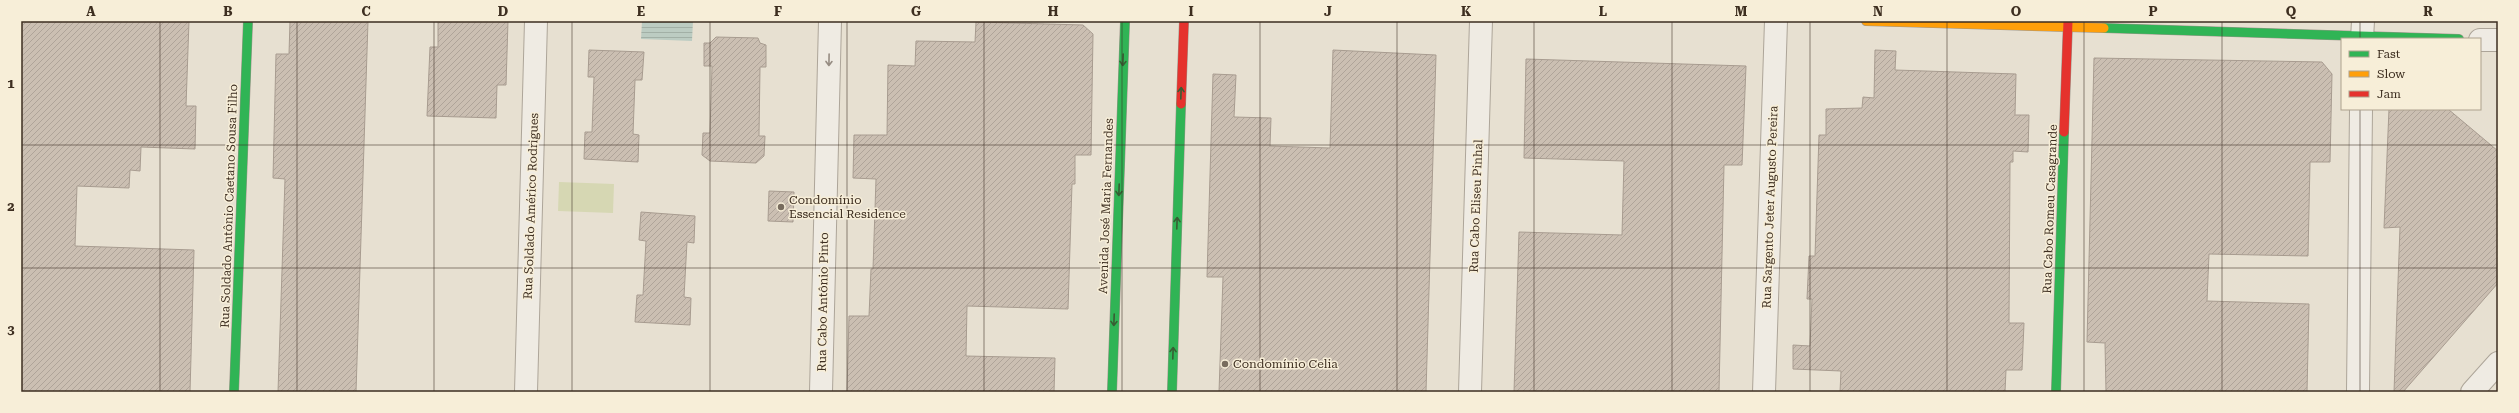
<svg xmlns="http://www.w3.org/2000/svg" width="2519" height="413" font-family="'Roboto Serif',serif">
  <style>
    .garden { fill: #d6d7b3 }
    .water { fill: url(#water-rules) }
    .building { fill: url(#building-hatch); stroke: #a89c90 }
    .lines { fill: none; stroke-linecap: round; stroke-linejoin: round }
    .street-casing { stroke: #ada599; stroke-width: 24 }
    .fast-casing { stroke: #9c958a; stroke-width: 10 }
    .slow-casing { stroke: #9c958a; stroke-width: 10 }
    .jam-casing { stroke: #9c958a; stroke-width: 10 }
    .street { stroke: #efebe3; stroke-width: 22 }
    .fast { stroke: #30b455; stroke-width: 9 }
    .slow { stroke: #ff9f0a; stroke-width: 9 }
    .jam { stroke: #e5322d; stroke-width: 9 }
    .oneway { stroke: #968c82 }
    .oneway2 { stroke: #385d33 }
    .grid { fill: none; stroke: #3d2e20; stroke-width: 1; stroke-opacity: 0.55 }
    .poi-dot { fill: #786c5e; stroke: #f7eed8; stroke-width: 1.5 }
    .labels { text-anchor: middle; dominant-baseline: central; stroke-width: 3; stroke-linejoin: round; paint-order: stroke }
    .poi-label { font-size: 12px; fill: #3d2e20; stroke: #f7eed8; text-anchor: start }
    .street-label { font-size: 12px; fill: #3d2e20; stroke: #f7eed8 }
    .neatline { fill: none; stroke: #3d2e20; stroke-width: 1.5 }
    .grid-label { font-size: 13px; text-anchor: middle; font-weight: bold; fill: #3d2e20 }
  </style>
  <defs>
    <pattern id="water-rules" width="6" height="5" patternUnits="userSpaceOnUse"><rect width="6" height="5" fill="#bcccc2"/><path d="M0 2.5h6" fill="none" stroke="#a2b0a6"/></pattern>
    <pattern id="building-hatch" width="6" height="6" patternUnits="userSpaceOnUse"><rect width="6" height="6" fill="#cbbfb2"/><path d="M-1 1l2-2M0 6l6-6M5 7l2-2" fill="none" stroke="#afa499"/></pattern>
  </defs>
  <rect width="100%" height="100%" fill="#e7e0d1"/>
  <!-- garden -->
  <path class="garden" d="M 559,182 L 614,184 L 613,213 L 558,211 Z"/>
  <!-- water -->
  <path class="water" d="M 642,21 L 693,21 L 692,41 L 641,39 Z"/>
  <!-- building -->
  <path class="building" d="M 21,21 L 189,21 L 186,106 L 196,106 L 195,149 L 141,147 L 140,171 L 130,170 L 129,188 L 77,186 L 75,246 L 194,250 L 190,392 L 21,392 Z
    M 290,21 L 368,21 L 356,392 L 278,392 L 285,179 L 273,178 L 276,54 L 289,54 Z
    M 438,21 L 508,21 L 506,85 L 497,85 L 496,118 L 427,116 L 430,47 L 438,47 Z
    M 976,22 L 1083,25 L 1093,34 L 1091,155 L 1075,155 L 1075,184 L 1072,184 L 1068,309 L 967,306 L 966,356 L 1055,358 L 1054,392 L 847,392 L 849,316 L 869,316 L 871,269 L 873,269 L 876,179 L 853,178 L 854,135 L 887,135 L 888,65 L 915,66 L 916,41 L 975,42 Z
    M 716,37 L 758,38 L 760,43 L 766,45 L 766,67 L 760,67 L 759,136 L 765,136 L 764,156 L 756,163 L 710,161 L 702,155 L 703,133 L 710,133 L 712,66 L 704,66 L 704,43 L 710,43 Z
    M 589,50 L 644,52 L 642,80 L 635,80 L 633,134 L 639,135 L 638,162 L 584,159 L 585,132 L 592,132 L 594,77 L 588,77 Z
    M 1333,50 L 1436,55 L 1426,392 L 1219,392 L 1223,277 L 1207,277 L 1213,74 L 1236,75 L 1234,117 L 1271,118 L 1270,146 L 1330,148 Z
    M 1875,50 L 1896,51 L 1895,70 L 2016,74 L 2015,115 L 2029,115 L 2028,152 L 2013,151 L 2013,162 L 2010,162 L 2009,323 L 2024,323 L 2022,370 L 2006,370 L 2005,392 L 1840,392 L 1841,371 L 1793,369 L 1793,345 L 1810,346 L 1812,299 L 1807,299 L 1809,256 L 1815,256 L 1819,135 L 1826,135 L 1826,109 L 1862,108 L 1863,97 L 1874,98 Z
    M 2094,58 L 2322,62 L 2332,74 L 2330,162 L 2310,162 L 2308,256 L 2209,254 L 2207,301 L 2309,304 L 2307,392 L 2106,392 L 2105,343 L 2087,342 Z
    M 1526,59 L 1746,66 L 1742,165 L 1724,165 L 1719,392 L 1514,392 L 1519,232 L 1622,235 L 1624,161 L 1524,158 Z
    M 2389,109 L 2448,109 L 2498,151 L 2498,283 L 2403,392 L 2394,392 L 2400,227 L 2384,228 Z
    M 769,191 L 794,192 L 793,222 L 768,221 Z
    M 641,212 L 695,216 L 694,243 L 687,242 L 684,297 L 691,298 L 690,325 L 635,322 L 637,295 L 643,295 L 646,241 L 639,240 Z"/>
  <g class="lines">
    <!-- street casing -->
    <g class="street-casing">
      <path id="street" d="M 2362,39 L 2363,21
        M 2480,40 L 2498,40
        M 526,392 L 536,21
        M 821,392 L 830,21
        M 1470,392 L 1481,21
        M 1764,392 L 1776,21
        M 2358,392 L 2361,109
        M 2472,392 L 2498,363"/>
    </g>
    <!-- fast casing -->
    <g class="fast-casing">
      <path id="fast" d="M 2104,28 L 2459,39
        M 234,392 L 248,21
        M 1112,392 L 1125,21
        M 1172,392 L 1181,104
        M 2056,392 L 2064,132"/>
    </g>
    <!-- slow casing -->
    <g class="slow-casing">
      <path id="slow" d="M 1866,21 L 2104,28"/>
    </g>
    <!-- jam casing -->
    <g class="jam-casing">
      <path id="jam" d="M 1181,104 L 1184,21
        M 2064,132 L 2068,21"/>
    </g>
    <!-- street -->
    <use href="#street" class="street"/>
    <!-- fast -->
    <use href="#fast" class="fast"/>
    <!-- slow -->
    <use href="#slow" class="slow"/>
    <!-- jam -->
    <use href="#jam" class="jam"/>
  </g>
  <!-- one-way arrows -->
  <defs><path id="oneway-shaft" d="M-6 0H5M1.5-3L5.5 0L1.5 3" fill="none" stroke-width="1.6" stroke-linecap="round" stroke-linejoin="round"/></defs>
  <use class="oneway" href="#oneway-shaft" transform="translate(829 60) rotate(91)"/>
  <g class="oneway2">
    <use href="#oneway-shaft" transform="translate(1123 60) rotate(92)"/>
    <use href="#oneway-shaft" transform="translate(1181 93) rotate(-88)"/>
    <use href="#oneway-shaft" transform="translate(1119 190) rotate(92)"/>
    <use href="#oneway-shaft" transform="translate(1177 223) rotate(-88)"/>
    <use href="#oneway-shaft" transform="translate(1114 320) rotate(92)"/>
    <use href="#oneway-shaft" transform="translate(1173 353) rotate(-88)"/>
  </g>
  <!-- grid -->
  <path class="grid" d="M 160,21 L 160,392M 297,21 L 297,392M 434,21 L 434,392M 572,21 L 572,392M 710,21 L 710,392M 847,21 L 847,392M 984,21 L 984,392M 1122,21 L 1122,392M 1260,21 L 1260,392M 1397,21 L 1397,392M 1534,21 L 1534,392M 1672,21 L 1672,392M 1810,21 L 1810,392M 1947,21 L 1947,392M 2084,21 L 2084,392M 2222,21 L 2222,392M 2360,21 L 2360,39M 2360,109 L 2360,392M 21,145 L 2498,145M 21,268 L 2498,268"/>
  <!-- markers -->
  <g class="poi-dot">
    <circle cx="781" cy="207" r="4"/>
    <circle cx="1225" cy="364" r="4"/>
  </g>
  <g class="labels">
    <!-- poi labels -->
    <g class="poi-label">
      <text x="789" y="200">Condomínio<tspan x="789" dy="14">Essencial Residence</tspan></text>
      <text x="1233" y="364">Condomínio Celia</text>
    </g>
    <!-- street labels -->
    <g class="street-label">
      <text transform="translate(229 206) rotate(-88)">Rua Soldado Antônio Caetano Sousa Filho</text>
      <text transform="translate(531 206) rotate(-88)">Rua Soldado Américo Rodrigues</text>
      <text transform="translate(1106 206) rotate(-88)">Avenida José Maria Fernandes</text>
      <text transform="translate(1476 206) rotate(-88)">Rua Cabo Eliseu Pinhal</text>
      <text transform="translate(1770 207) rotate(-88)">Rua Sargento Jeter Augusto Pereira</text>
      <text transform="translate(2050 209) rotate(-88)">Rua Cabo Romeu Casagrande</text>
      <text transform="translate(823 302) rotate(-89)">Rua Cabo Antônio Pinto</text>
    </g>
  </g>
  <!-- border -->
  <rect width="2519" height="413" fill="none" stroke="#f7eed8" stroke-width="44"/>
  <!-- legend -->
  <rect x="2341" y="38" width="140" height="72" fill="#f7eed8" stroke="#ada18e"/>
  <rect x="2349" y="51" width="20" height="6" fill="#30b455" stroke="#ada18e"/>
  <text x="2377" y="58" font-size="12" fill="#3d2e20">Fast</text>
  <rect x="2349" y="71" width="20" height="6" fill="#ff9f0a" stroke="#ada18e"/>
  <text x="2377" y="78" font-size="12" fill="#3d2e20">Slow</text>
  <rect x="2349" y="91" width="20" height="6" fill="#e5322d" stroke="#ada18e"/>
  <text x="2377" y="98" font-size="12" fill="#3d2e20">Jam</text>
  <rect x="22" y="22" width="2475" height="369" class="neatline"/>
  <g class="grid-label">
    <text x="91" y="16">A</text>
    <text x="228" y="16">B</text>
    <text x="366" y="16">C</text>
    <text x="503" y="16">D</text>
    <text x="641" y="16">E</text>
    <text x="778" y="16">F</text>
    <text x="916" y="16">G</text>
    <text x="1053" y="16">H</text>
    <text x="1191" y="16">I</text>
    <text x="1328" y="16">J</text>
    <text x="1466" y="16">K</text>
    <text x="1603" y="16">L</text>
    <text x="1741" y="16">M</text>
    <text x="1878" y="16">N</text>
    <text x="2016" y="16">O</text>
    <text x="2153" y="16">P</text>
    <text x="2291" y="16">Q</text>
    <text x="2428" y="16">R</text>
    <text x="11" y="88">1</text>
    <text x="11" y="211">2</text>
    <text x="11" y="334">3</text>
  </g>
</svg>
